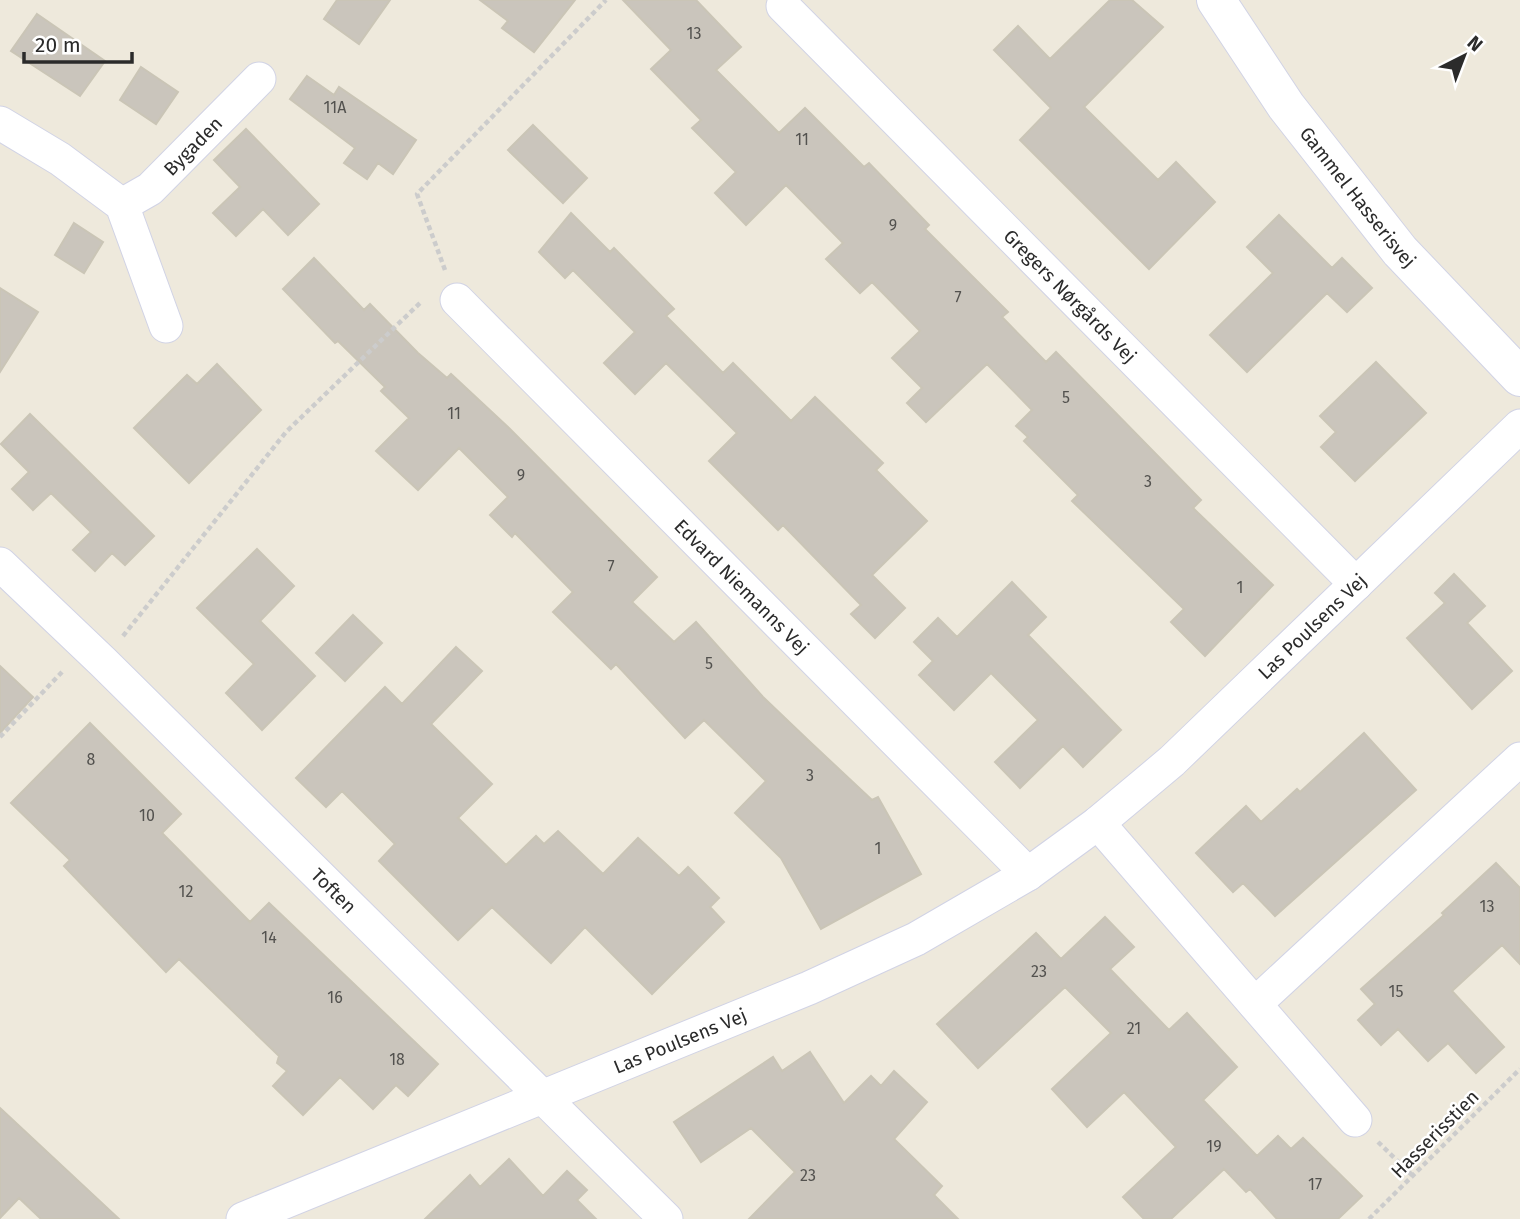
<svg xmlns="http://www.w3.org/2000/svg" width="1520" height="1219" font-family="'Fira Sans',sans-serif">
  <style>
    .building { fill: #cac5bc; stroke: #cac5b6; stroke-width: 2 }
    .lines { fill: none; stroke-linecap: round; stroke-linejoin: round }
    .street-casing { stroke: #d1d3e5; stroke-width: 35 }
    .secondary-casing { stroke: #d1d3e5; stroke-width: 40 }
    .path { stroke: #ccc; stroke-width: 4.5; stroke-dasharray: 5 3.5; stroke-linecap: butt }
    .street { stroke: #fff; stroke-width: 33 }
    .secondary { stroke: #fff; stroke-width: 38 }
    .labels { text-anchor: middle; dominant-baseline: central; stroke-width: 5; stroke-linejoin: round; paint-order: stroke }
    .number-label { font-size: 16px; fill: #53524f }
    .street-label { font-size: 19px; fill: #2b2b2b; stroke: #fff }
  </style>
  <rect width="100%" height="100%" fill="#eee9dc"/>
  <!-- building -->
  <path class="building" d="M 337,0 L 390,0 L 359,44 L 324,19 Z
    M 480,0 L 575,0 L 534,52 L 502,28 L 508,21 Z
    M 623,0 L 696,0 L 741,47 L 716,70 L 779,133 L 805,108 L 864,167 L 869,163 L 929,225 L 925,229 L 1008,312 L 1002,317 L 1046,362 L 1056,352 L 1201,500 L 1193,508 L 1273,585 L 1205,656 L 1171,622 L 1184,609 L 1072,501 L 1078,495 L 1024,441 L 1028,437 L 1016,426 L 1032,410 L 987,364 L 926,422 L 907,403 L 922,388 L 892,358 L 920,331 L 872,282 L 860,293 L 826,259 L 843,243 L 786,185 L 746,225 L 715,193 L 736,172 L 692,128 L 701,120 L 651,69 L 671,50 Z
    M 1110,0 L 1132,0 L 1163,27 L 1084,107 L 1158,180 L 1176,162 L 1215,202 L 1149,269 L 1020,140 L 1051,108 L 994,50 L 1018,26 L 1050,59 Z
    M 37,14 L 105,61 L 80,96 L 11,51 Z
    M 141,67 L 178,92 L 156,124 L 120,100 Z
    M 307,76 L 334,95 L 339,87 L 416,140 L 393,174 L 378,163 L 367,179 L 344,163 L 355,148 L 290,99 Z
    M 533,125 L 587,178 L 563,203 L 508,150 Z
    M 246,129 L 319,204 L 288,235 L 263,209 L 236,236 L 213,213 L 240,187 L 214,160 Z
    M 571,213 L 610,252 L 614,248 L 674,309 L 666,316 L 723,373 L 733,363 L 791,421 L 815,397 L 883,463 L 876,470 L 927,521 L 872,575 L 905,608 L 875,638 L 851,614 L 861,605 L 783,525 L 778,530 L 709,461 L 737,433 L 666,363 L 635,394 L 604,363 L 635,332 L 573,270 L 565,278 L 539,252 Z
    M 1279,215 L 1332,268 L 1342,258 L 1372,288 L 1347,312 L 1327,293 L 1247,372 L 1210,335 L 1273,273 L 1247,247 Z
    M 74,223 L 103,242 L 84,273 L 55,255 Z
    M 314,258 L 364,310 L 370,304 L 418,353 L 447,378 L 451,374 L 509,428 L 657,577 L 632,602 L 674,642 L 696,622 L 763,697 L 808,740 L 872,800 L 878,797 L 921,874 L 821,929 L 781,858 L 735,813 L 766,781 L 704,720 L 685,738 L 616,664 L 611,669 L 553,612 L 573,592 L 515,533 L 512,537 L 490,515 L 508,497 L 459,448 L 418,490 L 376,451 L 409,418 L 381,391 L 385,387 L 338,341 L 335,343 L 283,289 Z
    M 0,288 L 38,312 L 0,372 Z
    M 1376,362 L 1426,413 L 1355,481 L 1321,447 L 1336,432 L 1320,416 Z
    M 217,364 L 261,410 L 189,483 L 134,428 L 187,375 L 197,384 Z
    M 30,414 L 154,536 L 125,565 L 112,553 L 95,571 L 73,550 L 91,532 L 51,493 L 33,510 L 12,489 L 29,472 L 1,444 Z
    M 257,549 L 294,586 L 260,621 L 315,676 L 262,730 L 226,693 L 254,664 L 197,608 Z
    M 1454,574 L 1485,606 L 1467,623 L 1512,671 L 1472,709 L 1407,638 L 1445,603 L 1435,593 Z
    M 1012,582 L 1046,617 L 1028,635 L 1121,730 L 1083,767 L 1063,746 L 1020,788 L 995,762 L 1038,720 L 991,673 L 954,710 L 919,675 L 933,661 L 914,642 L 938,618 L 957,637 Z
    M 353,615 L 382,643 L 345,681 L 316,653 Z
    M 456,647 L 482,671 L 431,724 L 492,784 L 458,818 L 506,865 L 536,836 L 544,844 L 558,831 L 603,874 L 638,838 L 679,876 L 688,867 L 719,898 L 710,907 L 724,922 L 652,994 L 585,927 L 551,963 L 492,907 L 458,940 L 379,861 L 395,844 L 342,791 L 326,807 L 296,778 L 385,687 L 402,704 Z
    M 0,666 L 33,697 L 0,733 Z
    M 90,723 L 181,814 L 162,833 L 250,922 L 269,903 L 438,1064 L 408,1096 L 396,1085 L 373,1109 L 340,1077 L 303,1115 L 273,1086 L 287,1071 L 277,1063 L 279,1056 L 179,959 L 166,972 L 64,866 L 70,860 L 11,803 Z
    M 1364,733 L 1416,790 L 1275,916 L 1243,883 L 1233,892 L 1196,853 L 1246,806 L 1261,822 L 1297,789 L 1300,792 Z
    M 1496,863 L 1520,888 L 1520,964 L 1502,945 L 1452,991 L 1504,1047 L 1476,1073 L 1448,1043 L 1428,1061 L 1398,1029 L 1381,1045 L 1358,1020 L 1375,1004 L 1361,989 L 1444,915 L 1442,913 Z
    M 1105,917 L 1134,947 L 1110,969 L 1169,1030 L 1187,1013 L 1237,1067 L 1203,1100 L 1257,1156 L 1278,1136 L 1291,1149 L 1303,1138 L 1362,1196 L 1338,1219 L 1277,1219 L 1250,1189 L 1246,1192 L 1224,1169 L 1171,1219 L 1144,1219 L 1123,1197 L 1176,1147 L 1124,1092 L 1087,1127 L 1052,1089 L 1111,1033 L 1065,987 L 978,1068 L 937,1024 L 1036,933 L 1061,959 Z
    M 810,1052 L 844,1103 L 871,1076 L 881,1086 L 894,1071 L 927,1102 L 894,1139 L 942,1186 L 934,1195 L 958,1219 L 749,1219 L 795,1172 L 751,1128 L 701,1162 L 674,1122 L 773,1057 L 782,1071 Z
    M 0,1108 L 119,1219 L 41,1219 L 19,1198 L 0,1218 Z
    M 509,1159 L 543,1196 L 567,1171 L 587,1190 L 577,1200 L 596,1219 L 425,1219 L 470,1175 L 480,1187 Z"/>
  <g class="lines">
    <!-- street casing -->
    <g class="street-casing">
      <g id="street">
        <path id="s1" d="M 783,6 L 1356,584"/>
        <path d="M 0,123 L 60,159 L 122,205 L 166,326"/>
        <path id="s2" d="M 122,205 L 150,189 L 259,79"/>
        <path id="s3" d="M 457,300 L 1028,874"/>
        <path id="s4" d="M 0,564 L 103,662 L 666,1219"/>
        <path d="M 1098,823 L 1355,1120"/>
        <path d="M 1255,1004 L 1520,759"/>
        <path id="s5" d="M 243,1219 L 809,988 L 916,939 L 1028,874 L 1098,823 L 1172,761 L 1520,426"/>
      </g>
    </g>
    <!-- secondary casing -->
    <g class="secondary-casing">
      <g id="secondary">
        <path id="s6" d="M 1216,0 L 1286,106 L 1400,251 L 1520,377"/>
      </g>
    </g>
    <!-- path -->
    <path class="path" d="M 445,270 L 417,194 L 606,0
      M 123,636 L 286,432 L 422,301
      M 0,737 L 62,672
      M 1378,1142 L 1413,1176
      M 1369,1219 L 1520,1069"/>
    <!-- street -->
    <use href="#street" class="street"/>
    <!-- secondary -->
    <use href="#secondary" class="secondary"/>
  </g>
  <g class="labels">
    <!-- number labels -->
    <g class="number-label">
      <text x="694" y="33">13</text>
      <text x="335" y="107">11A</text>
      <text x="802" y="139">11</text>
      <text x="893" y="225">9</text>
      <text x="958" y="297">7</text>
      <text x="1066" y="397">5</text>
      <text x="454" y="413">11</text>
      <text x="521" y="475">9</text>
      <text x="1148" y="481">3</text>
      <text x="611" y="566">7</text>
      <text x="1240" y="587">1</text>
      <text x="709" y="663">5</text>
      <text x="91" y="759">8</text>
      <text x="810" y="775">3</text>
      <text x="147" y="815">10</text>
      <text x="878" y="848">1</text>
      <text x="186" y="891">12</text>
      <text x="1487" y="906">13</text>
      <text x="269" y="937">14</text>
      <text x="1039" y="971">23</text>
      <text x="1396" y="991">15</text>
      <text x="335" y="997">16</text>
      <text x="1134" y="1028">21</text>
      <text x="397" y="1059">18</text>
      <text x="1214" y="1146">19</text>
      <text x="808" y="1175">23</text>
      <text x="1315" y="1184">17</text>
    </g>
    <!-- street labels -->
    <g class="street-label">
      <text stroke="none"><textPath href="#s2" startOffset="93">Bygaden</textPath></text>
      <text stroke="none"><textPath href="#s6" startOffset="243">Gammel Hasserisvej</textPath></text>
      <text stroke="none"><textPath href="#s1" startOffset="408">Gregers Nørgårds Vej</textPath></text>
      <text stroke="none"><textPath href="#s3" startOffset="404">Edvard Niemanns Vej</textPath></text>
      <text stroke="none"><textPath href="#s5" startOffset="1236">Las Poulsens Vej</textPath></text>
      <text stroke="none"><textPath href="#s4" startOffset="467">Toften</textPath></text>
      <text stroke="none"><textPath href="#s5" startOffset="472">Las Poulsens Vej</textPath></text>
      <text transform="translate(1435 1134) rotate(-45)">Hasserisstien</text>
    </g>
  </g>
  <!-- north arrow -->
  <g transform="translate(1464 56) rotate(42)" stroke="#ffffff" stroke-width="5" paint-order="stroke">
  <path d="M0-5L12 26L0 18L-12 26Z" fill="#2b2b2b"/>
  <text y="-10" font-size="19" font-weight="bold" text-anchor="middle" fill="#2b2b2b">N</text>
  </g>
  <!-- scale -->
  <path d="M24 52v10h108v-10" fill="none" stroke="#2b2b2b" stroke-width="3.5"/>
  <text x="35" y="52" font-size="21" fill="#2b2b2b" stroke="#ffffff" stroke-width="5" paint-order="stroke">20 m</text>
</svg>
